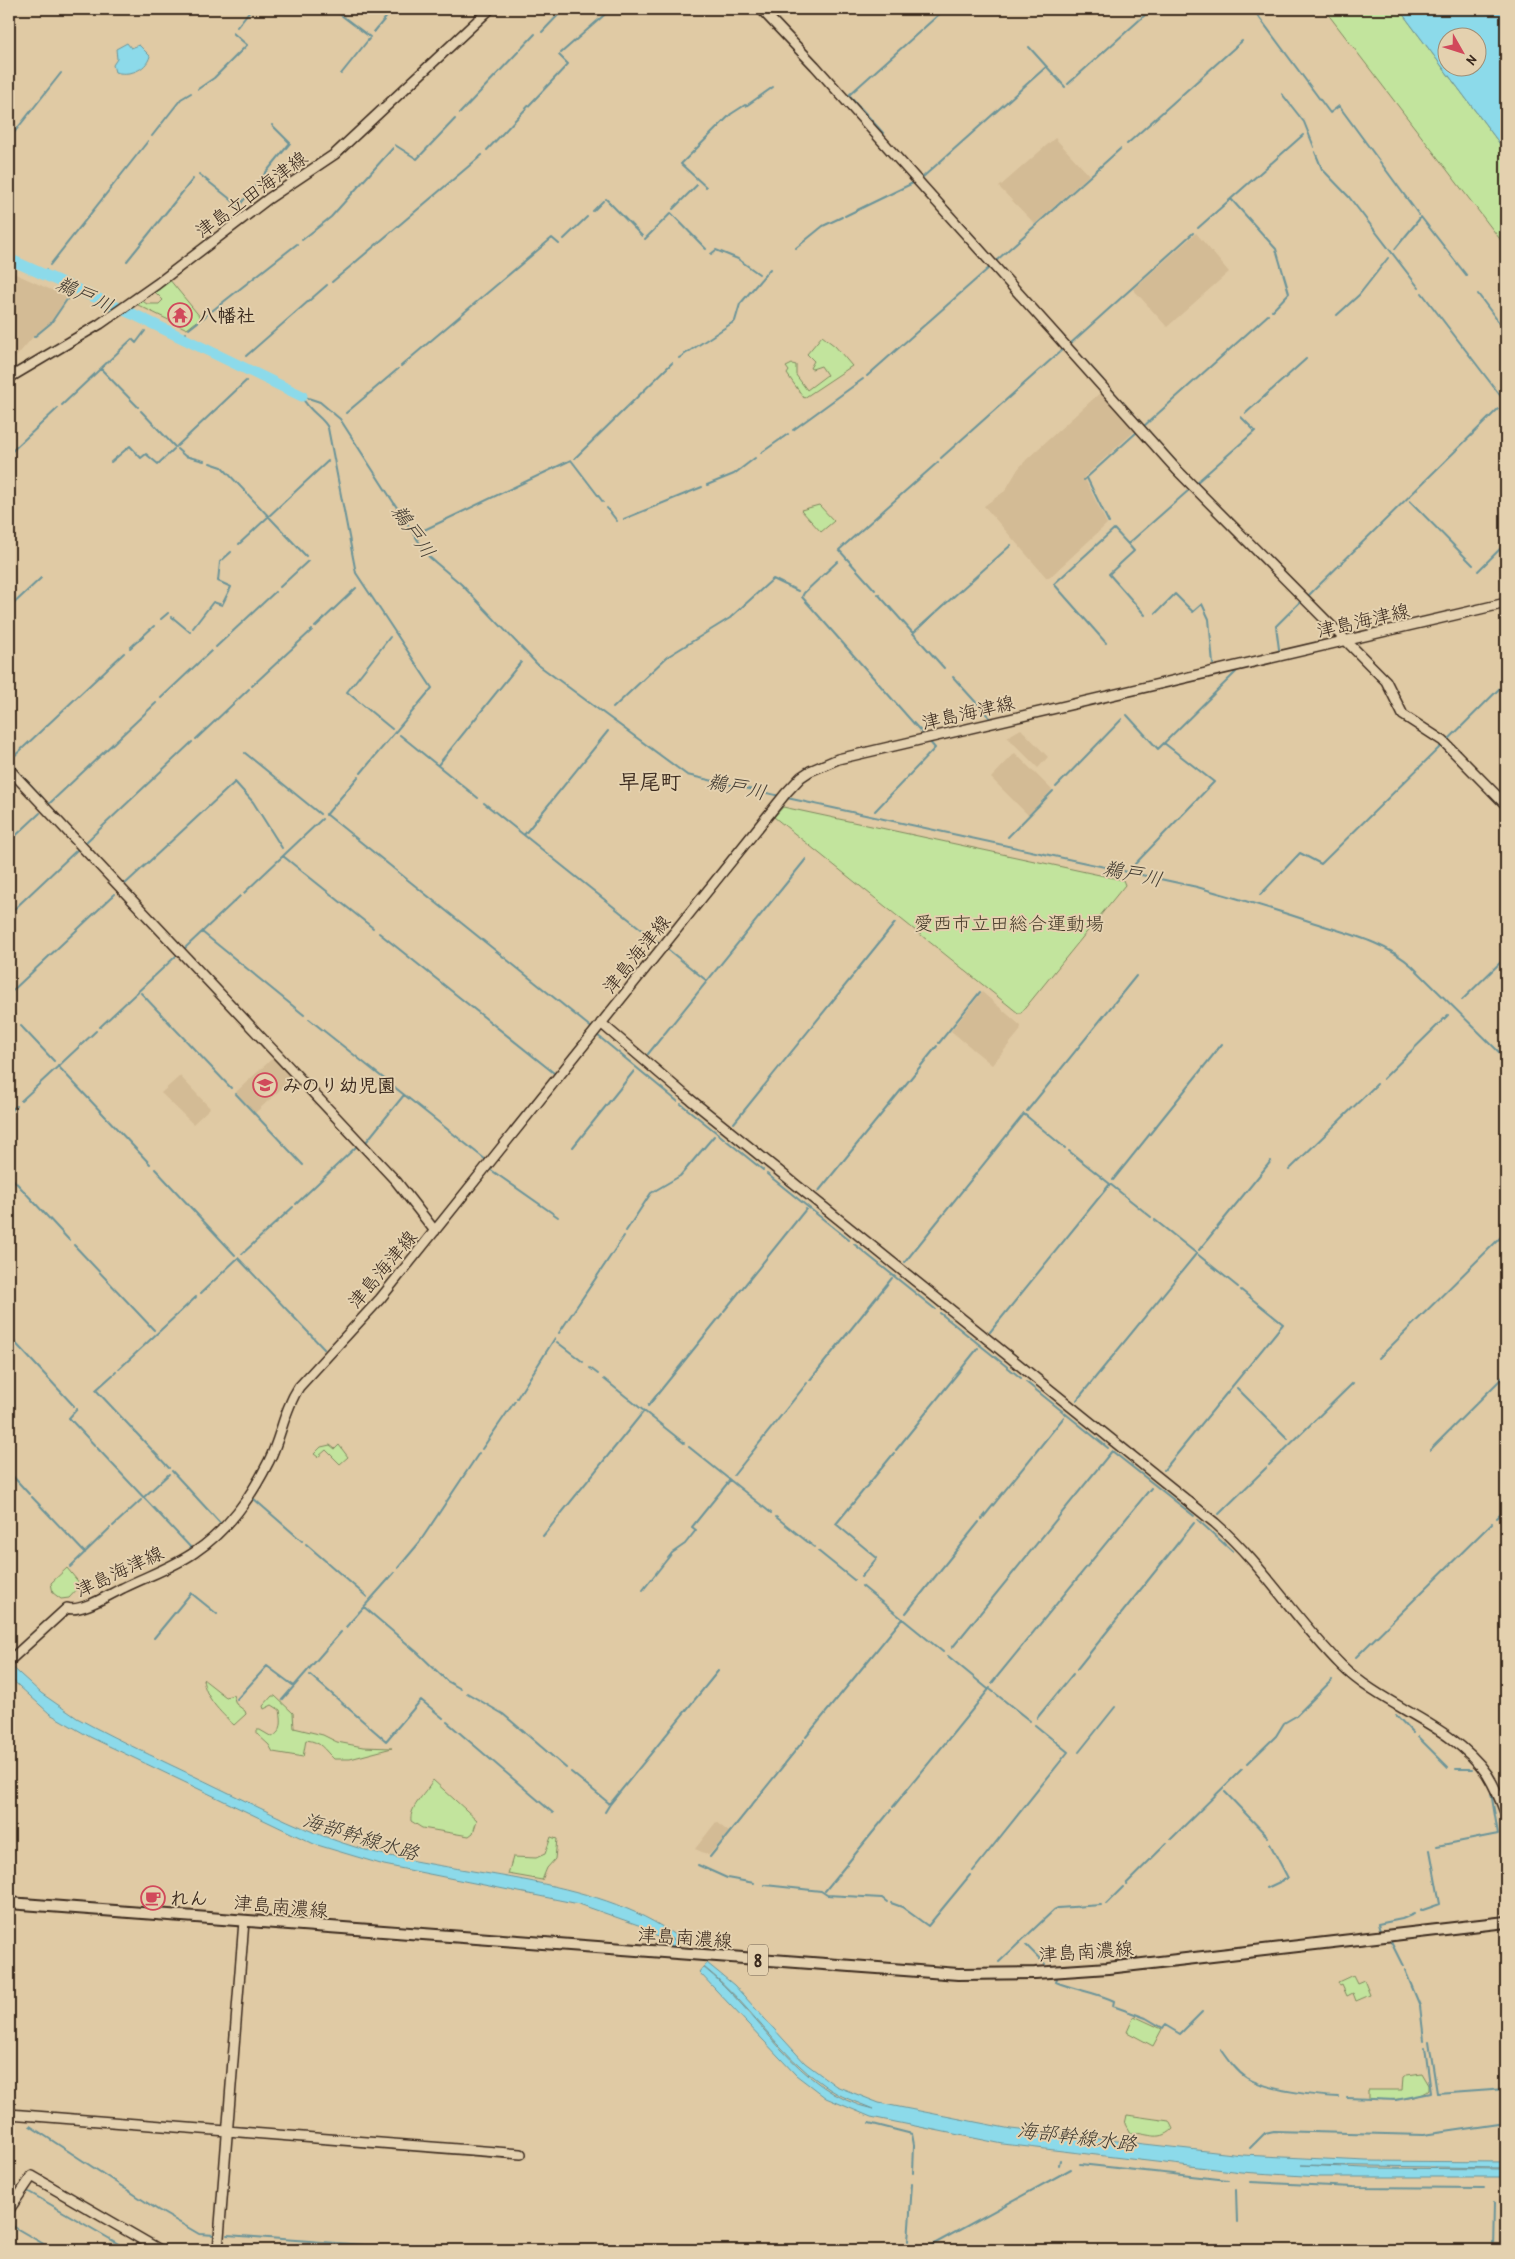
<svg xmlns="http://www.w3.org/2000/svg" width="1515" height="2259" font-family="'Patrick Hand','Klee One',sans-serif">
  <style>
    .built { fill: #d3bb95 }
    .green { fill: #c2e49d; stroke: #7e875e }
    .water { fill: #8cdaea; stroke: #6c9498; fill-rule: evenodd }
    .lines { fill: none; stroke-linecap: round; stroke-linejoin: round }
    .stream { stroke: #6c9498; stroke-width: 2 }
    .river { stroke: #8cdaea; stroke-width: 11 }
    .secondary-casing { stroke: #3b2a1e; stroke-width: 12 }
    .primary-casing { stroke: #3b2a1e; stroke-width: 14 }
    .secondary { stroke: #e4d1af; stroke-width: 9 }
    .primary { stroke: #e4d1af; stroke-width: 10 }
    .labels { text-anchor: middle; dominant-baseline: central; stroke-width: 4; stroke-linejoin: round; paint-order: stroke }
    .shield { fill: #e4d1af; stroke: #6e5c4a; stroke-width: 1 }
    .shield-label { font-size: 18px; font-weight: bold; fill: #3b2a1e }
    .street-label { font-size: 19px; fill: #3b2a1e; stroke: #e4d1af }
    .poi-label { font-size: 19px; font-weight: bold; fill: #3b2a1e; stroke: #e4d1af; text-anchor: start }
    .park-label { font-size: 19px; fill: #483d2b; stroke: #e4d1af }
    .water-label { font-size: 20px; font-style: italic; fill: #433c32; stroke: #e4d1af }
    .quarter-label { font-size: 21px; font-weight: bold; fill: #3b2a1e; stroke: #e4d1af }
  </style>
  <rect width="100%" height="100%" fill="#e0caa4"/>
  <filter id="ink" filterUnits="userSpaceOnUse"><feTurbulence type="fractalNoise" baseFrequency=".02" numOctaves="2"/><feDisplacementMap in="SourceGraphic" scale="10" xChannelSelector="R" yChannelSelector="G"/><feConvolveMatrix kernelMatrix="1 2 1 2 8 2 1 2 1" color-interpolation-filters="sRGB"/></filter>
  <g filter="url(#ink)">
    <!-- built -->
    <path class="built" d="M 1055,138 L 1089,175 L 1035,224 L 999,187 Z
      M 1196,233 L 1229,272 L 1167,327 L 1133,289 Z
      M 9,271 L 67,297 L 50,323 L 33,337 L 9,365 Z
      M 1102,391 L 1136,430 L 1084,477 L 1107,524 L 1049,578 L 1046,577 L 984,506 L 1005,491 L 1018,469 L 1027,459 Z
      M 1021,729 L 1048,757 L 1038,768 L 1007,737 Z
      M 1015,753 L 1052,790 L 1028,815 L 991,778 Z
      M 982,992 L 1021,1026 L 1020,1031 L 992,1065 L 951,1031 Z
      M 274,1057 L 294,1077 L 255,1113 L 236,1092 Z
      M 180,1076 L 210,1108 L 193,1124 L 161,1093 Z
      M 716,1822 L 729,1832 L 709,1855 L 695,1849 Z"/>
    <!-- green -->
    <path class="green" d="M 1324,9 L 1399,9 L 1506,152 L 1506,247 Z
      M 169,279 L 201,318 L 187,329 L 136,304 L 141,300 L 147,304 L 159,304 L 163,300 L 154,291 Z
      M 822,336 L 835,346 L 852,366 L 804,398 L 787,374 L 789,371 L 786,367 L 792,364 L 796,365 L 796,375 L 807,390 L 827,375 L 821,366 L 812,369 L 810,368 L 814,361 L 807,354 Z
      M 819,505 L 834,521 L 821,532 L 801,510 Z
      M 783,807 L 1123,880 L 1125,885 L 1021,1013 L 1018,1013 L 774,817 Z
      M 330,1445 L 335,1449 L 339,1445 L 348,1457 L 340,1464 L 326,1450 L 318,1457 L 314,1454 L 321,1447 Z
      M 67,1568 L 81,1585 L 69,1598 L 61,1599 L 53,1593 L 51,1583 Z
      M 203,1679 L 226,1697 L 233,1695 L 236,1704 L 245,1711 L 246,1714 L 234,1725 C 220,1712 205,1697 203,1679 Z
      M 272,1696 L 275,1696 L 293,1713 L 294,1728 L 323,1735 L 337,1742 L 363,1747 L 392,1748 L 350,1759 L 334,1759 C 323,1749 322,1742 306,1740 L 303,1757 L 273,1752 L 269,1745 L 257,1734 L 257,1730 L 260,1730 L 272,1737 C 283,1731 282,1721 280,1710 L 272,1705 L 264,1709 L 263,1706 Z
      M 433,1780 L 477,1820 L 473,1833 L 469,1836 L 422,1828 L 411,1821 C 409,1806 428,1792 433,1780 Z
      M 551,1837 L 557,1839 L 555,1859 L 547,1868 L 542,1880 L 508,1874 L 513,1857 L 536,1858 L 545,1854 Z
      M 1353,1975 L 1357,1983 L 1364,1980 L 1370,1995 L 1356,2001 L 1353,1993 L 1347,1996 L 1342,1985 L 1340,1986 L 1338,1982 Z
      M 1134,2016 L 1162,2029 L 1153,2046 L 1127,2032 Z
      M 1422,2073 L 1429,2085 L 1429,2090 C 1418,2101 1383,2100 1368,2099 L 1368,2090 L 1402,2090 L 1403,2078 L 1407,2075 Z
      M 1127,2115 L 1169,2121 L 1173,2129 C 1159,2143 1146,2132 1130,2133 L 1125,2124 Z"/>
    <!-- water -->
    <path class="water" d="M 1399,9 L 1506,9 L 1506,152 ZM 1448,38 L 1478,38 L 1478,68 L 1448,68 Z
      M 127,43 L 131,48 L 139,45 L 150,56 C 146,71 128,76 115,72 L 113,65 L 117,59 L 116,49 Z
      M 9,1664 L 41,1693 L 77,1718 C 125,1744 174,1766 223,1790 C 266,1811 309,1833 355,1847 C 455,1877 594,1874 679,1938 L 677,1942 L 670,1938 L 676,1942 L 672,1947 L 641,1926 L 579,1904 L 384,1865 L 314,1844 L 90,1737 L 50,1714 L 9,1677 Z
      M 707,1963 L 734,1985 L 805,2063 L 836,2086 L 879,2103 L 1011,2129 L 1242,2155 L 1366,2161 L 1506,2162 L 1506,2168 L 1301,2165 L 1365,2168 L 1506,2169 L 1506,2177 L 1319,2177 L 1241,2172 L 1003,2144 L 871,2117 L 826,2098 L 796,2075 L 699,1972 L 703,1967 C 760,2012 797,2093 873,2109 C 857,2102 840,2097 825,2086 C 777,2054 749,2002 704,1967 Z"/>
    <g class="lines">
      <!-- stream -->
      <path class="stream" d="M 333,9 L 370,37
        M 1146,9 L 1148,12
        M 1253,9 L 1330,113 L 1339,106 L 1419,215
        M 773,13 L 777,9
        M 237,27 L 251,9
        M 374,32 L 393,9
        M 542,32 L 564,9
        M 1029,47 L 1065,87
        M 561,53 L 611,9
        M 341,74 L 369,39
        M 1068,84 L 1145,15
        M 198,89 L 214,78 L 247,45 L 233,33
        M 1282,94 L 1304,122 L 1314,147
        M 460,113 L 535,34
        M 884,134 L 849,95 L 945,9
        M 152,136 L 181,99 L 191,93
        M 9,139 L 61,73
        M 1127,144 L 1242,41
        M 395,145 L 417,159 L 455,119
        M 487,150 L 568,64 L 559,55
        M 1315,152 L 1322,169 L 1349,197 L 1419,288
        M 199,174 L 239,206 L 255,186
        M 923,177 L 1046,67
        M 259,181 L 290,143 L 272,125
        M 706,187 L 681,164 L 731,114 L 745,105 L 746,106 L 773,87
        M 939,198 L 954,214
        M 606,199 L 642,236
        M 1231,199 L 1276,249 L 1289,293 L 1272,311
        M 673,209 L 697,185
        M 593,211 L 603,201
        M 845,216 L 913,183
        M 963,224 L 992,257
        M 1198,228 L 1303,135
        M 564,239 L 587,217
        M 645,239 L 671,213 L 706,249
        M 302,240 L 331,217 L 393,148
        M 796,248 L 823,226 L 842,217
        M 1395,249 L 1421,217 L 1467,276
        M 711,254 L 716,250 L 738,259 L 759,274
        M 127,261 L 193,179
        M 996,261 L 1120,149
        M 50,265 L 148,141
        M 43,274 L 46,270
        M 332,282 L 482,155
        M 1422,293 L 1506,403
        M 1478,294 L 1506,332
        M 1337,315 L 1359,295 L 1388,258
        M 189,329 L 297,244
        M 34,337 L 51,323 L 68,298
        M 183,337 L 186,333
        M 1069,343 L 1103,380
        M 1070,344 L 1193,233
        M 246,356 L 327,285
        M 679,358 L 735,321 L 740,304 L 770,269
        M 239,364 L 240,362
        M 401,366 L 552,238 L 559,244
        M 101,369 L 138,407
        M 867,376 L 989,268
        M 1109,387 L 1179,465
        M 302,396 L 320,402 L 340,419 L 428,556 L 461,584 L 537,664 L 687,775 L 780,796
        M 302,397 C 310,413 323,417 328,428 L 356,573 L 432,688 L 361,773
        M 62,405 L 132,339 L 136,343 L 145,331
        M 141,411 L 175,447
        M 346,413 L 398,369
        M 1246,413 L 1306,359
        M 1144,426 L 1268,315
        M 793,430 L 863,379
        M 177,446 L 246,381
        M 177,449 L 185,456 L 204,461
        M 761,453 L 788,434
        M 9,454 L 58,408
        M 575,458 L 672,363
        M 941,458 L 1063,349
        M 111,462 L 130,446 L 141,458 L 146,454 L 158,464 L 174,449
        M 210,463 L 222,467 L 306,556
        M 1087,478 L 1109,523
        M 1084,480 L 1137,432
        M 1196,483 L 1255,431 L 1241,417
        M 707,485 L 734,474 L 755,458
        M 1200,487 L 1235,522
        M 1410,501 L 1473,565
        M 607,508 L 617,521
        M 624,519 L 702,487
        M 1242,529 L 1253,541
        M 422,531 L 571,460 L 603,502
        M 239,544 L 328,461
        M 838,561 L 804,593 L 802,597 L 924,735
        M 1478,571 L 1506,543
        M 280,587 L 308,561
        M 875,590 L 839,550 L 938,462
        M 878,594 L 944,668
        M 1309,595 L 1498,409
        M 9,608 L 41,578
        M 1156,613 L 1175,594 L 1193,612 L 1202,604 L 1209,619 L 1213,664
        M 1145,615 L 1109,574 L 1134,551 L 1128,544 L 1189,490
        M 172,617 L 190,632
        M 161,619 L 168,613
        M 315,627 L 356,588
        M 193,628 L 213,602 L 222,605 L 231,587 L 218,581 L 220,562 L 231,552
        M 913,633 L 1011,545
        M 390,637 L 347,692 L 392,729
        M 1106,643 L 1054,584 L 1114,529 L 1128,544
        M 216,647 L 275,592
        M 130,648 L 154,626
        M 1279,649 L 1276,626 L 1300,602
        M 953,677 L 990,718
        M 252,686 L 312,630
        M 161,698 L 211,651
        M 613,708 L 667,657 L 730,618 L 773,579 L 798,591
        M 1127,715 L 1158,749 L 1237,671
        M 400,735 L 478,798
        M 196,739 L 249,689
        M 1449,739 L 1506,682
        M 245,753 L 320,814
        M 9,761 L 124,653
        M 9,762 L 43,798
        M 438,765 L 521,662
        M 1056,787 L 1122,719
        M 787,798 L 1197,887 C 1237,898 1276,910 1315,923 C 1348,934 1385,942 1412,966 L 1506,1059
        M 50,803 L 156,703
        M 484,803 L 660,944
        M 49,805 L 119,880
        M 875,811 L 935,748 L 929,741
        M 326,814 L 593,1029
        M 326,815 L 358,777
        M 524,835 L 608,731
        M 1008,837 L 1053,791
        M 9,842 L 40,813
        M 85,843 L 192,742
        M 283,856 L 373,928
        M 1135,864 L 1214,782 L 1164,743
        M 124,885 L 235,782 L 253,802 L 282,848
        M 244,893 L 322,819
        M 1260,895 L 1300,853 L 1321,864 L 1441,746
        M 9,914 L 77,850
        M 202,932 L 304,1015
        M 379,933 L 554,1073
        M 185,948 L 240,896
        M 666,948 L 707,981
        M 853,975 L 895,923
        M 141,993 L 231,1088
        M 9,994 L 115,894
        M 1462,1000 L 1506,957
        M 309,1019 L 486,1160
        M 21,1026 L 54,1061
        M 100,1027 L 176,956
        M 597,1035 L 677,1101
        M 939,1043 L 980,992
        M 648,1054 L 806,859
        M 58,1066 L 150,1164
        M 1383,1079 L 1448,1015
        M 236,1094 L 303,1165
        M 21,1101 L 96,1031
        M 681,1104 L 763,1170
        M 1027,1111 L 1136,976
        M 9,1112 L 16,1106
        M 734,1123 L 852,977
        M 366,1142 L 404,1095
        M 573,1147 L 634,1071
        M 1069,1151 L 1151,1217
        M 155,1169 L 235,1255
        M 491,1170 L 558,1217
        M 1289,1170 L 1377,1084
        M 767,1174 L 849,1240
        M 9,1175 L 69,1240
        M 1113,1180 L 1222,1044
        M 818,1192 L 937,1046
        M 296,1204 L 356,1147
        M 1155,1220 L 1238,1287
        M 626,1231 L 651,1193 L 680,1176 L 714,1136
        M 854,1244 L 935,1309
        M 74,1245 L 154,1330
        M 1199,1250 L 1271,1161
        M 242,1254 L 293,1207
        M 905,1262 L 1024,1114 L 1065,1148
        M 201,1293 L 238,1258 L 324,1349
        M 724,1311 L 806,1209
        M 940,1313 L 1021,1378
        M 990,1332 L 1110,1184
        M 559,1333 L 624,1236
        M 9,1336 L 74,1406
        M 557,1342 L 583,1362
        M 1379,1358 L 1506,1232
        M 590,1368 L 598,1374
        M 119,1369 L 196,1297
        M 116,1372 L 96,1390 L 169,1468
        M 604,1379 L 684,1443
        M 810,1380 L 892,1278
        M 1026,1382 L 1108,1448
        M 1237,1388 L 1288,1439
        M 517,1398 L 555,1338
        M 1077,1400 L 1196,1254
        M 648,1406 L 722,1314
        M 77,1409 L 69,1418 L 193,1550
        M 689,1447 L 771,1513
        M 482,1449 L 515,1401
        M 896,1450 L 978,1348
        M 1430,1450 L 1506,1374
        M 1269,1465 L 1353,1383
        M 1164,1470 L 1283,1324 L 1241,1290
        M 172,1471 L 220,1523
        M 9,1472 L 29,1494
        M 734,1475 L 807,1383
        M 32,1497 L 85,1553
        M 144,1497 L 169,1474
        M 254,1499 L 302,1541
        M 1219,1514 L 1266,1468
        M 776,1517 L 814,1547
        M 1497,1518 L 1506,1509
        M 982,1519 L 1064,1417
        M 1198,1520 L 1232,1551
        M 113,1526 L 141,1500
        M 543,1536 L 644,1411
        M 306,1544 L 367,1597
        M 818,1551 L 854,1580
        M 70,1567 L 110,1528
        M 398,1568 L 419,1543 L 479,1453
        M 861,1577 L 877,1558 L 836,1524 L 894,1453
        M 862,1586 L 943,1652
        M 643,1590 L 672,1553 L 685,1544 L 696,1530 L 692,1527 L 730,1480
        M 364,1607 L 418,1653 L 447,1681 L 461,1689
        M 906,1613 L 979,1522
        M 346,1627 L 394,1573
        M 154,1638 L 191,1593 L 217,1614
        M 952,1648 L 1112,1451 L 1194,1516
        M 948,1656 L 988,1689
        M 1356,1657 L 1492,1523
        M 1077,1669 L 1194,1523
        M 310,1675 L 386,1741 L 421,1700 L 443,1718
        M 992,1683 L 1151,1488
        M 991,1690 L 1030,1721
        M 467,1693 L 503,1714 L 566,1768
        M 237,1699 L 267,1666 L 294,1686
        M 282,1700 L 341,1632
        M 1396,1715 L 1413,1733
        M 1037,1718 L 1073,1674
        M 447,1722 L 553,1813
        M 806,1737 L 902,1619
        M 1418,1737 L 1448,1767
        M 1079,1752 L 1115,1707
        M 1248,1763 L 1276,1736 L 1284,1723 L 1296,1716 L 1332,1680
        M 1456,1769 L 1472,1769
        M 571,1772 L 610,1804 L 718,1671
        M 1225,1792 L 1268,1837
        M 893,1807 L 990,1688
        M 605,1812 L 610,1804
        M 1171,1839 L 1242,1769
        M 1437,1846 L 1498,1834 L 1491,1792
        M 710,1857 L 804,1740
        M 698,1865 L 727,1878 L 754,1883
        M 973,1871 L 1068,1752 L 1035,1725
        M 1126,1884 L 1167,1843
        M 765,1885 L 821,1891 L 827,1895 L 882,1898 L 887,1902
        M 1267,1888 L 1288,1878 L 1270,1844
        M 825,1891 L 891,1810
        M 891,1903 L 902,1907 L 928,1926 L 970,1875
        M 1106,1904 L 1123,1887
        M 1420,1911 L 1440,1904 L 1430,1850
        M 1380,1931 L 1378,1924 L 1402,1919 L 1414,1914
        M 1390,1940 L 1403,1966
        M 1026,1945 L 1045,1964
        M 999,1962 L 1054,1910 L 1058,1908 L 1101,1905
        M 1405,1970 L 1420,2006 L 1424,2040
        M 1057,1978 L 1056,1982 C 1075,1990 1096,1992 1114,2001 L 1113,2006 L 1146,2018 L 1163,2028 L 1165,2025 L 1180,2034 L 1202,2012
        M 1429,2041 L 1437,2093 L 1506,2088
        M 1221,2049 C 1228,2059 1236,2071 1247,2078 C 1267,2090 1315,2096 1339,2097
        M 1347,2098 L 1396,2100 L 1431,2093 L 1425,2047
        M 869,2123 L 912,2134 L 914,2145 L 913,2173
        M 30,2126 L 158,2210 L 199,2234 L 215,2235
        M 1250,2148 L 1265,2133 L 1274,2131 L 1423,2135 L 1506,2123
        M 1080,2164 L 1228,2180
        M 1059,2165 L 1060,2160
        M 9,2180 L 16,2185
        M 1250,2182 L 1353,2187 L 1484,2188
        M 1236,2190 L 1237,2222
        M 29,2192 L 129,2250
        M 9,2224 L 54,2250
        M 227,2235 L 431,2250
        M 908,2241 L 912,2184
        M 923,2250 L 1071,2169
        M 1493,2250 L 1494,2203"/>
      <!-- river -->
      <path class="river" d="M 9,259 L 137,316 L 302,396"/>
      <!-- secondary casing -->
      <g class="secondary-casing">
        <path id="secondary" d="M 761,9 L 815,66 L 1177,470 L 1386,681 L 1403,715 L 1443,741 L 1506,805
          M 9,378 L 100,324 L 157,284 L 268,199 L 335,154 L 490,9
          M 9,769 L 396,1181 L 435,1231
          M 601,1023 L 686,1096 L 1215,1523 C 1263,1565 1296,1620 1341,1665 C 1384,1708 1451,1723 1487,1774 C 1495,1787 1501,1801 1506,1815
          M 9,1661 L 67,1608 C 81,1613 110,1594 123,1588 C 147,1576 174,1567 195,1552 C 229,1529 251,1497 269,1461 C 281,1437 284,1410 299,1387 L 380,1299 L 786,793 L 801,777 L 810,771 L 838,759 L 1506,603
          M 9,2114 L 521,2154
          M 9,2210 L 32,2176 L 160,2250
          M 218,2250 L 244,1921"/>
      </g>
      <!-- primary casing -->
      <g class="primary-casing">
        <path id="primary" d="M 9,1903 L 958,1974 L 1035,1973 L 1108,1968 L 1506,1922"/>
      </g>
      <!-- secondary -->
      <use href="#secondary" class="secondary"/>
      <!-- primary -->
      <use href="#primary" class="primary"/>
    </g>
  </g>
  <!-- icons -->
  <defs>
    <g id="temple-ring" transform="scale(1.25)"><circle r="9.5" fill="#e4d1af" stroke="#d1495b" stroke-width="1.5"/><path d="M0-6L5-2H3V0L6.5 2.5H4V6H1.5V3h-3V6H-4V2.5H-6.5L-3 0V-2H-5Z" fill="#d1495b"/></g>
    <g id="school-ring" transform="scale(1.25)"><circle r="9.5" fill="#e4d1af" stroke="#d1495b" stroke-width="1.5"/><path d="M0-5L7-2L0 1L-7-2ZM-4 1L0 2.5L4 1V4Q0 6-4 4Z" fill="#d1495b"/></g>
    <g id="cafe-ring" transform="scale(1.25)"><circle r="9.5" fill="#e4d1af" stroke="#d1495b" stroke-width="1.5"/><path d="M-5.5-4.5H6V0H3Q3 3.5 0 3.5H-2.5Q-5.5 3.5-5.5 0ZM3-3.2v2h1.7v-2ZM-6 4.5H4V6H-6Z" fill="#d1495b"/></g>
  </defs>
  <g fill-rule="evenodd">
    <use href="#temple-ring" x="180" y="315"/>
    <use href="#school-ring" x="265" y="1085"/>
    <use href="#cafe-ring" x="153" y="1898"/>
  </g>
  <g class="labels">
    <!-- shield labels -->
    <rect class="shield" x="748" y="1944.5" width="20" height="31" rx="4"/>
    <g class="shield-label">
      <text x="758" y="1960">8</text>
    </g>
    <!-- street labels -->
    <g class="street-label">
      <text transform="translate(251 194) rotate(-36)">津島立田海津線</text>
      <text transform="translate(1363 620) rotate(-13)">津島海津線</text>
      <text transform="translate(968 712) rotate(-13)">津島海津線</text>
      <text transform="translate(636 954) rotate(-51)">津島海津線</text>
      <text transform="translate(382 1269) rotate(-50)">津島海津線</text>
      <text transform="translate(119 1571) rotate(-25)">津島海津線</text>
      <text transform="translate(281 1906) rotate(5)">津島南濃線</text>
      <text transform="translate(685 1937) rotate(4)">津島南濃線</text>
      <text transform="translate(1086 1951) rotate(-4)">津島南濃線</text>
    </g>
    <!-- poi labels -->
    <g class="poi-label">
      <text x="198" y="315">八幡社</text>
      <text x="282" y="1085">みのり幼児園</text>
      <text x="170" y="1898">れん</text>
    </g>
    <!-- park labels -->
    <g class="park-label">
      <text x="1009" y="923">愛西市立田総合運動場</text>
    </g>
    <!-- water labels -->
    <g class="water-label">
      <text transform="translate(85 294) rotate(25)">鵜戸川</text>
      <text transform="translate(414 531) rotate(55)">鵜戸川</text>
      <text transform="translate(737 786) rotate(12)">鵜戸川</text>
      <text transform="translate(1133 873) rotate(12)">鵜戸川</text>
      <text transform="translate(361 1836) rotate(17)">海部幹線水路</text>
      <text transform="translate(1077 2136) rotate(7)">海部幹線水路</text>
    </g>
    <!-- quarter labels -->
    <g class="quarter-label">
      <text x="650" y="781">早尾町</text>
    </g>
  </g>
  <!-- margin -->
  <rect width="1515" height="2259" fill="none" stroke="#e4d1af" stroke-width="30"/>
  <rect x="15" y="15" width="1485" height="2229" fill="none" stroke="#3b2a1e" stroke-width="2" filter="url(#ink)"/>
  <!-- north arrow -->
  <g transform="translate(1462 52) rotate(129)"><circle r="24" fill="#e4d1af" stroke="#a08e75"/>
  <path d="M0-4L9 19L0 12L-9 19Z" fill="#d1495b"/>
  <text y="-8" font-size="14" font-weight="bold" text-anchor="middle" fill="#3b2a1e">N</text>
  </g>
</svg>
